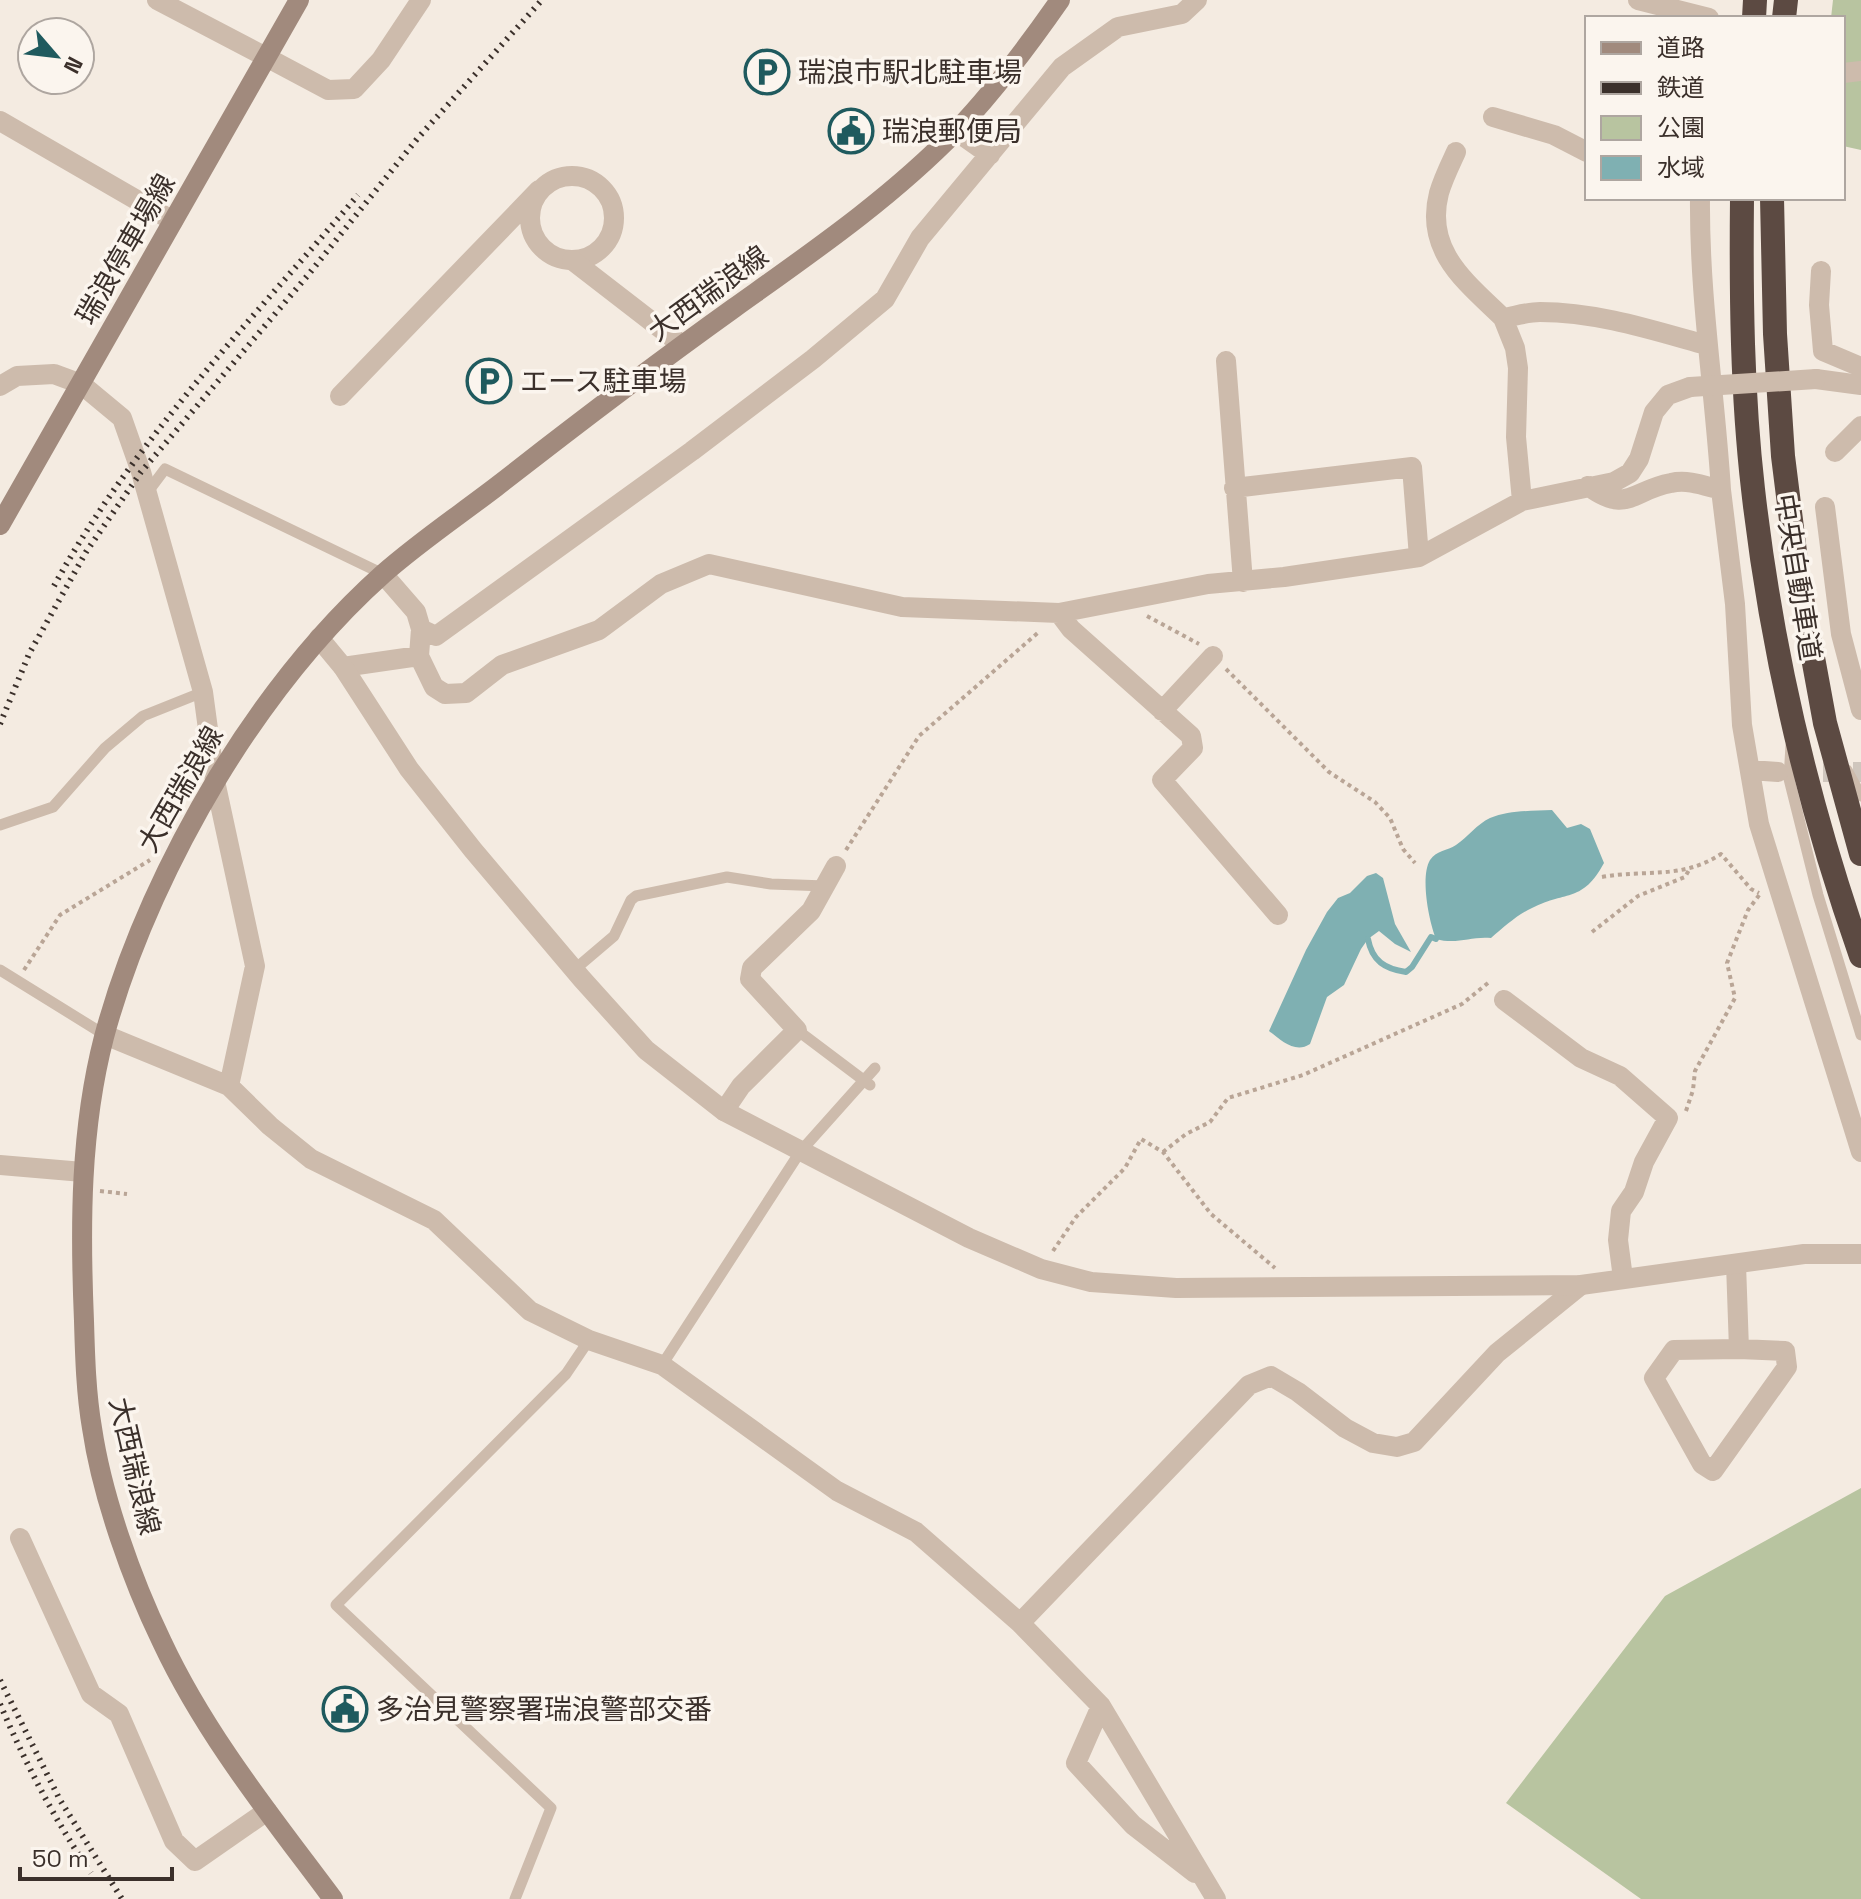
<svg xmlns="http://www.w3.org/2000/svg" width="1861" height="1899" font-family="'Space Grotesk','Noto Sans JP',sans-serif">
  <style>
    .green { fill: #b8c4a0 }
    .water { fill: #7fb0b2 }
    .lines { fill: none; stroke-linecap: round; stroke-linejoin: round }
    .stream { stroke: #7fb0b2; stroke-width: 6 }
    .minor-tunnel { stroke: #cfc6bd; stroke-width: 20; stroke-dasharray: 20 10; stroke-linecap: butt }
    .path { stroke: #b9a596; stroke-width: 4; stroke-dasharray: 4 4; stroke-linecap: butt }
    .service { stroke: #cdbbac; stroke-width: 11 }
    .minor { stroke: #cdbbac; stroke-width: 20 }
    .tertiary { stroke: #cdbbac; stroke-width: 20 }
    .secondary { stroke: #a18a7d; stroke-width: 20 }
    .motorway { stroke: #5c4a42; stroke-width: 24 }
    .rail { stroke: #3b302b; stroke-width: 6; stroke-dasharray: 2 6; stroke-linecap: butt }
    .minor-bridge { stroke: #cdbbac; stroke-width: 20 }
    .labels { text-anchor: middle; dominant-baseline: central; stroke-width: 7; stroke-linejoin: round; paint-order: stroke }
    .poi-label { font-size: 28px; fill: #3b302b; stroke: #fbf5ee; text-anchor: start }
    .street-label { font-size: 28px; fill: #3b302b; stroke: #fbf5ee }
  </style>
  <rect width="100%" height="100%" fill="#f4ebe1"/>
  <!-- green -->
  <path class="green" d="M 1833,0 L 1861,0 L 1861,150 L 1843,146 L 1843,18 L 1831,18 Z
    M 1861,1488 L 1861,1899 L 1641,1899 L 1506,1803 L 1665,1596 Z"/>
  <!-- water -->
  <path class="water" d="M 1552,810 L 1567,828 L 1581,824 L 1590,829 L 1604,863 C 1582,903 1568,890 1532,908 C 1517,915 1504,927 1491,938 C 1471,936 1457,945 1436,939 C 1429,922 1420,877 1430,860 C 1437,850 1447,851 1456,845 C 1468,837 1477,824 1490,818 C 1509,810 1532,811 1552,810 Z
    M 1376,873 L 1383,878 L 1395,924 L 1411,952 L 1395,944 L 1379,931 L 1368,939 L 1361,949 L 1344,985 L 1327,997 L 1310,1044 C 1295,1054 1281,1040 1269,1031 L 1306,950 L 1327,912 L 1338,898 L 1350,893 L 1367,876 Z"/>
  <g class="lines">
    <!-- stream -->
    <path class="stream" d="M 1368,939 C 1372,961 1385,969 1406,972 L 1412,967 L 1431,937 L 1436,939"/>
    <!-- minor-tunnel -->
    <path class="minor-tunnel" d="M 1793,772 L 1861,772"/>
    <!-- path -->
    <path class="path" d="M 1147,616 L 1199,644
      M 1226,669 L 1329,772 L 1375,802 L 1390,818 L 1403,849 L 1415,863
      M 846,850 L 919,736 L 1040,631
      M 1602,877 C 1646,869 1681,880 1721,854 L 1751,889 L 1759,893
      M 1592,932 L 1638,896 L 1685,877 L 1689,870
      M 24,970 L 60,915 L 150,860
      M 1686,1111 L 1693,1090 L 1695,1071 L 1735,998 L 1727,963 L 1748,910 L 1760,894
      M 1163,1152 L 1186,1134 L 1210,1122 L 1228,1098 L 1303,1075 L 1462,1004 L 1488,983
      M 100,1191 L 127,1194
      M 1053,1251 L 1076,1217 L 1125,1168 L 1141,1139 L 1163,1152 L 1211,1214 L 1275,1268"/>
    <!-- service -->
    <path class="service" d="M 147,493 L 165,469 L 383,574
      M 1791,745 L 1789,779 L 1818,895 L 1861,1035
      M 1847,770 L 1861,796
      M 0,825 L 53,807 L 105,748 L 143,716 L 203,692
      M 0,970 L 105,1035
      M 574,970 L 614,936 L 631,900 L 636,896 L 727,877 L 771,884 L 825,886
      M 797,1030 L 870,1085
      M 662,1365 L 800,1152 L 875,1068
      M 515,1899 L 551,1808 L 336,1605 L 566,1374 L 589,1340"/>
    <!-- minor -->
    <path class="minor" d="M 1197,0 L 1182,14 L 1118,27 L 1062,67 L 920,238 L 885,299 L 813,359 L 692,451 L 436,636 L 421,629 L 419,656 L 434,687 L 445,694 L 466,693 L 502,665 L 599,630 L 661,584 L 709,564 L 902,607 L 1059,613 L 1208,584 L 1284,577 L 1419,557 L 1522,501 L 1614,482 L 1630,473 L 1639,459 L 1654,412 L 1668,395 L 1690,387
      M 1638,0 L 1709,18
      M 266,57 L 328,90 L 354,89 L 381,60 L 421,0
      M 1843,73 L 1861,71
      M 1493,117 L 1554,135 L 1587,152
      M 0,121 L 173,221
      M 956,131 L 990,155
      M 1456,152 C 1450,165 1443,179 1439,193 C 1424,251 1466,282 1503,318
      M530 218a42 42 0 1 1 84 0a42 42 0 1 1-84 0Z
      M 1821,271 L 1819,305 L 1823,351 L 1861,367
      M 1226,361 L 1243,582
      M 1816,379 L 1861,385
      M 340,396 L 539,190
      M 1835,452 L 1861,426
      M 1588,486 C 1627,515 1632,490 1671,483 C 1688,479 1705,486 1721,490 C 1715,393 1699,296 1700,198
      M 1234,488 L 1412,467 L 1419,557
      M 1721,490 L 1735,604 L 1742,725 L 1759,824 L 1861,1152
      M 1522,501 L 1516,437 L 1518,368 L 1515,348 L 1503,318 C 1515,316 1528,312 1540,312 C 1597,312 1652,330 1706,345
      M 1825,507 L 1841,634 L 1861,710
      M 383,574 L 416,612 L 421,629
      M 1059,613 L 1071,629 L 1191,736 L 1193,748 L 1162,780 L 1278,915
      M 343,667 L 419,656
      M 1162,711 L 1213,656
      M 1750,770 L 1778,772
      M 215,781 L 255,966 L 229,1086
      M 1504,1000 L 1581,1058 L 1620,1076 L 1668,1118 L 1644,1162 L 1634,1192 L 1621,1211 L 1618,1240 L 1623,1278
      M 105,1035 L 229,1086 L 270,1126 L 311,1159 L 434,1220 L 530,1311 L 589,1340 L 662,1365 L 837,1491 L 916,1532 L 1020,1623 L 1101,1706 L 1216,1899
      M 724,1111 L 741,1086 L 797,1030 L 750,979 L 752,968 L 811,911 L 836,866
      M 1736,1264 L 1739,1349 L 1785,1351 L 1787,1367 L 1713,1471 L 1702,1464 L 1654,1378 L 1674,1350 L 1739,1349
      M 20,1538 L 91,1694 L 119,1714 L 174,1841 L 195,1861 L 267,1811
      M 1020,1623 L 1249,1385 L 1271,1376 L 1298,1392 L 1345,1428 L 1373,1443 L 1397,1447 L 1414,1442 L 1497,1353 L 1581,1285
      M 1101,1706 L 1076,1763 L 1133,1825 L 1195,1873"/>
    <!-- tertiary -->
    <path class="tertiary" d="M 157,0 L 266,57
      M 572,260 L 682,345
      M 0,386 L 17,376 L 54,374 L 81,384 L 122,418 L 141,472 L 203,692 L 215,781
      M 319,638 L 343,667 L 409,769 L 473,850 L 582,979 L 646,1050 L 724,1111 L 969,1238 L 1041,1269 L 1091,1282 L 1176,1288 L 1581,1285 L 1804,1254 L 1861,1254
      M 0,1165 L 83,1172"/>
    <!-- secondary -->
    <path class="secondary" d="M 0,525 L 299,0
      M 333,1899 C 272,1817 206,1736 162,1642 C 132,1580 102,1496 92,1428 C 86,1393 85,1356 84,1321 C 80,1226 80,1130 104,1037 C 129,944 169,859 218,777 C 264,702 317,633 383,574 C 418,543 458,516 496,487 C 574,426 653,366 734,308 C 811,253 890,199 957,130 C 995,90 1028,46 1060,0"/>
    <!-- motorway -->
    <path class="motorway" d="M 1754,18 L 1755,0
      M 1784,18 L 1786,0
      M 1742,198 C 1741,295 1742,393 1753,489 C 1771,648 1808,806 1861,956
      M 1772,198 L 1775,334 L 1783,456 L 1798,576 L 1825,723 L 1861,854"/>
    <!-- rail -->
    <path class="rail" d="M 54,586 C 134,440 251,321 358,195
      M 0,724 L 29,654 L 86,552 L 141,472 L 308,275 L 417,139 L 542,0
      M 0,1680 L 60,1800 L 122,1899
      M 0,1704 C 25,1762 55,1821 91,1873"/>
    <!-- minor-bridge -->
    <path class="minor-bridge" d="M 1690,387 L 1816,379"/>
  </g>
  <!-- icons -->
  <defs>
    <g id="parking-ring" transform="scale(2.3)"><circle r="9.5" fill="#fbf5ee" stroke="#1f5a5e" stroke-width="1.5"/><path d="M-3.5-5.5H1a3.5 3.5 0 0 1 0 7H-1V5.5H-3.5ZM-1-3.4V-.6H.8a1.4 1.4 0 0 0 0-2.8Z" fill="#1f5a5e"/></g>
    <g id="civic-ring" transform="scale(2.3)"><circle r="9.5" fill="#fbf5ee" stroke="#1f5a5e" stroke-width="1.5"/><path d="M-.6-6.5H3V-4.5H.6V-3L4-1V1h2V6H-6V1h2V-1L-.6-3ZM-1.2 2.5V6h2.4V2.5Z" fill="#1f5a5e"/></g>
  </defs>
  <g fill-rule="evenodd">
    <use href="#parking-ring" x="767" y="72"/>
    <use href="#civic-ring" x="851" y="131"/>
    <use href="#parking-ring" x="489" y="381"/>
    <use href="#civic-ring" x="345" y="1709"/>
  </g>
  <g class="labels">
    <!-- poi labels -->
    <g class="poi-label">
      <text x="798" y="72">瑞浪市駅北駐車場</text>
      <text x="882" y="131">瑞浪郵便局</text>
      <text x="520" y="381">エース駐車場</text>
      <text x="376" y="1709">多治見警察署瑞浪警部交番</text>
    </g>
    <!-- street labels -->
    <g class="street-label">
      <text transform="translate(125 249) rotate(-60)">瑞浪停車場線</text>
      <text transform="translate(708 293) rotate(-36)">大西瑞浪線</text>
      <text transform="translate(1798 577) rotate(81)">中央自動車道</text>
      <text transform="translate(180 789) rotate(-60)">大西瑞浪線</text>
      <text transform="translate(135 1466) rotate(77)">大西瑞浪線</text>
    </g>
  </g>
  <!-- legend -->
  <rect x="1585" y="16" width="260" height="184" fill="#fbf5ee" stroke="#aea6a0" stroke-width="2"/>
  <rect x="1601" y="42" width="40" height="12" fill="#a18a7d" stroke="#aea6a0" stroke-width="2"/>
  <text x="1657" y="56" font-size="24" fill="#3b302b">道路</text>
  <rect x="1601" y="82" width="40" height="12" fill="#3b302b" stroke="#aea6a0" stroke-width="2"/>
  <text x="1657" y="96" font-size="24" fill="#3b302b">鉄道</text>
  <rect x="1601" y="116" width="40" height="24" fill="#b8c4a0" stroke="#aea6a0" stroke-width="2"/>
  <text x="1657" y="136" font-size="24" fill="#3b302b">公園</text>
  <rect x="1601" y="156" width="40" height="24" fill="#7fb0b2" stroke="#aea6a0" stroke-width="2"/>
  <text x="1657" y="176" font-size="24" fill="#3b302b">水域</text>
  <!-- north arrow -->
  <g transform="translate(56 56) rotate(118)"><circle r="38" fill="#fbf5ee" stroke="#aea6a0" stroke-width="2"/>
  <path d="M0-6L14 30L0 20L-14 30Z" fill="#1f5a5e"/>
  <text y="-12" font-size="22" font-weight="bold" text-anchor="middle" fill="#3b302b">N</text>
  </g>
  <!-- scale -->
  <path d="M20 1867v12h152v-12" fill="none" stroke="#3b302b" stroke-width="4"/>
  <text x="32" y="1867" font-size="24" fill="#3b302b" stroke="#fbf5ee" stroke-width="6" paint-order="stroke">50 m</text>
</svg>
